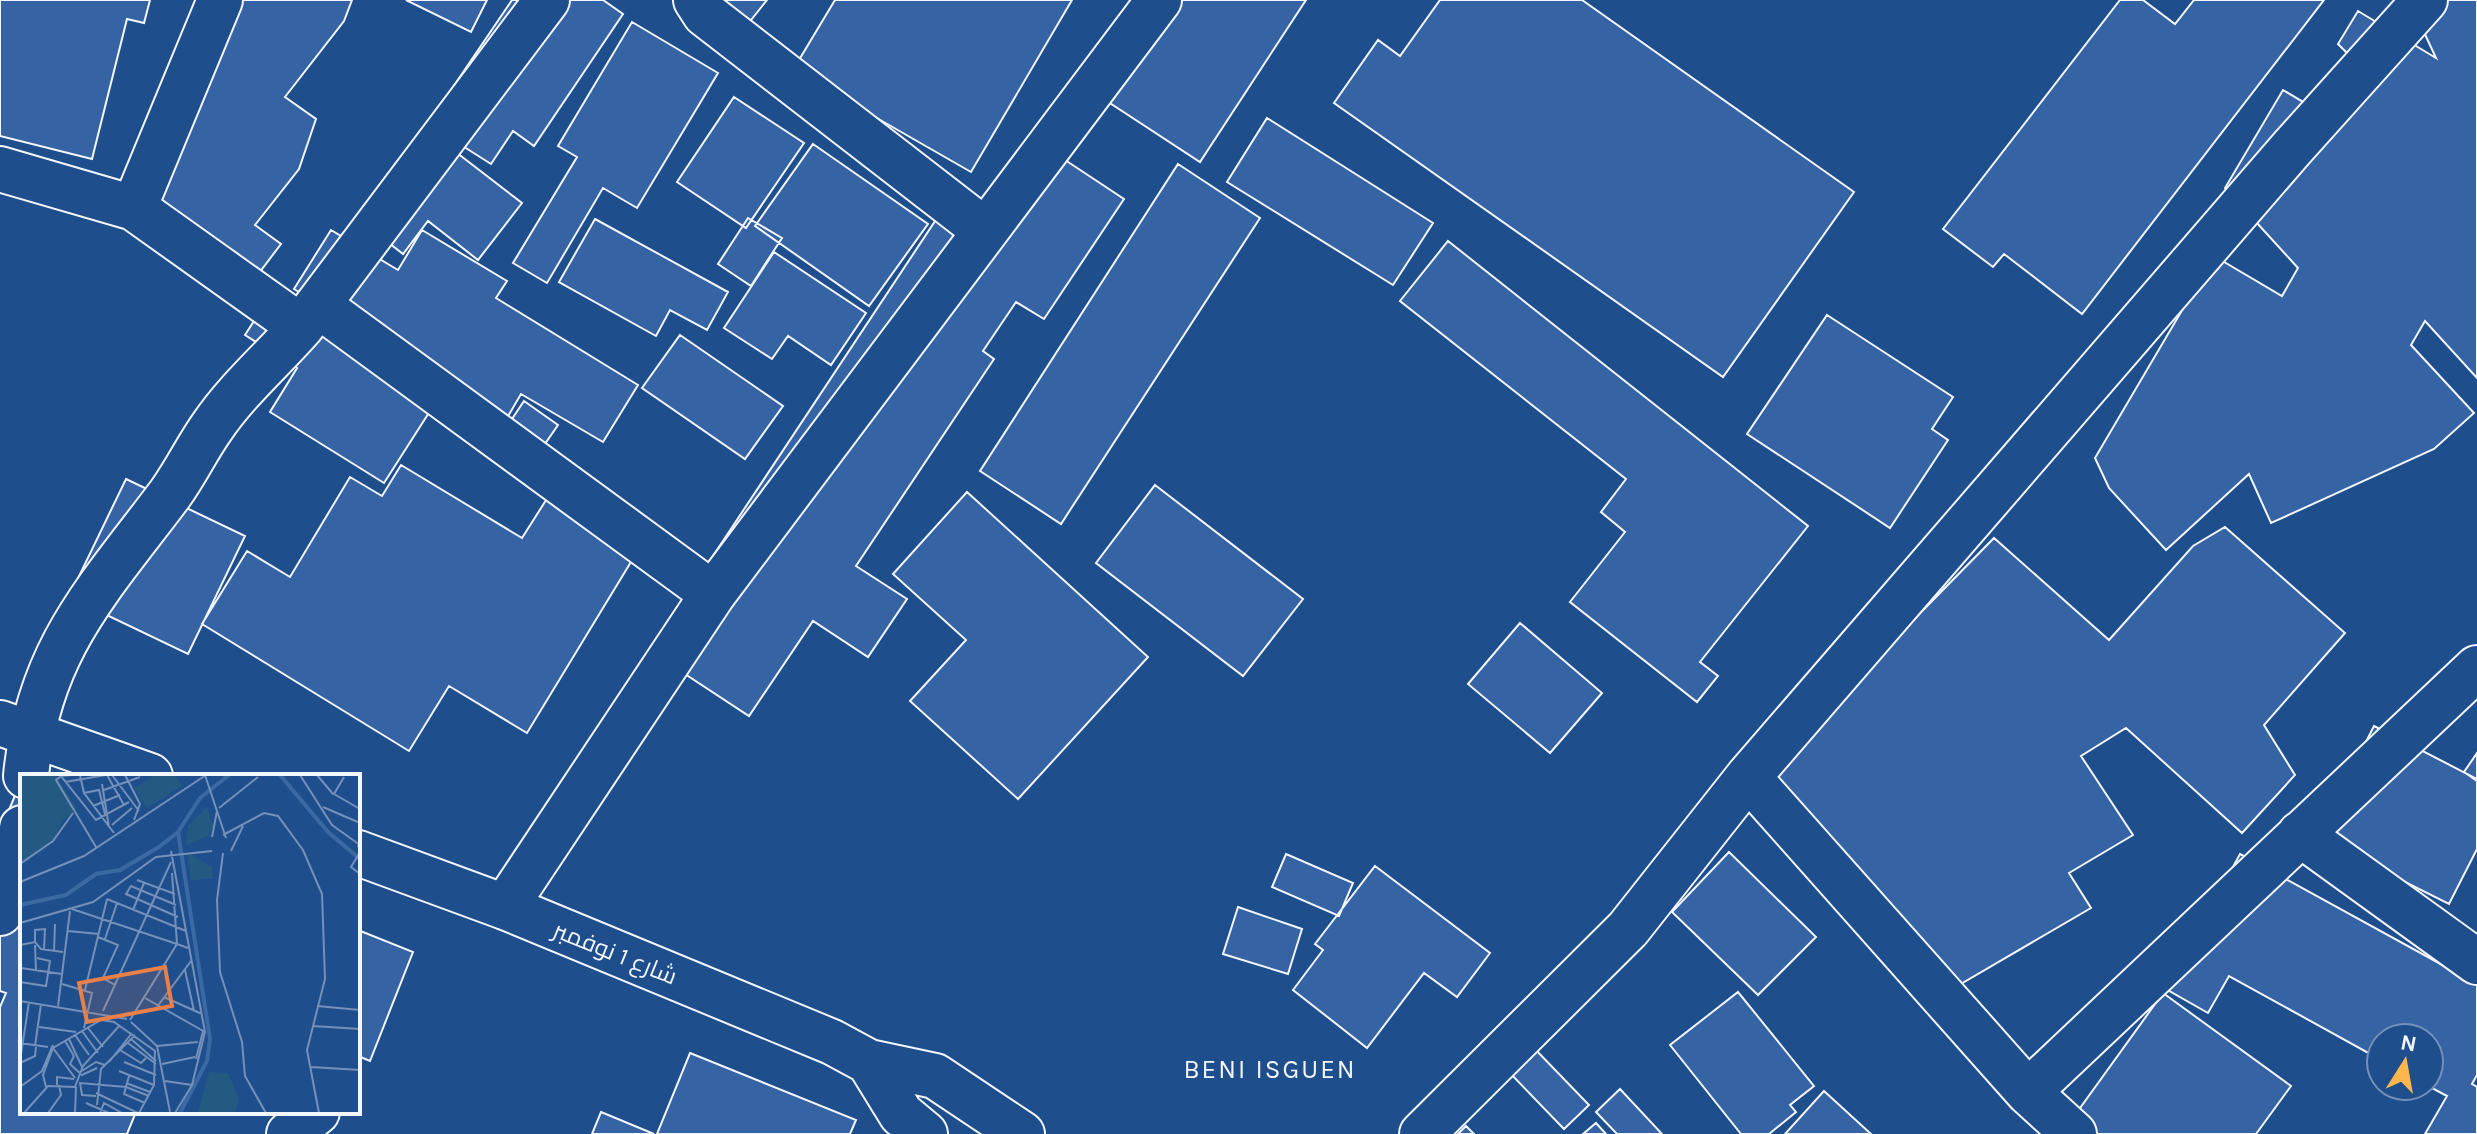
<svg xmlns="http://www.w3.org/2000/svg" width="2477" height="1134" font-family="Karla,Cairo,sans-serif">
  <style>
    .building { fill: #3563a3; stroke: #f2f6ff; stroke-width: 2 }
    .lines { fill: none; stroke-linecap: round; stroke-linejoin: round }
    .minor-casing { stroke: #f2f6ff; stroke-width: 48 }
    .secondary-casing { stroke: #f2f6ff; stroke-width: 48 }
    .minor { stroke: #1f4e8c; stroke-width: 44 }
    .secondary { stroke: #1f4e8c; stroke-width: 44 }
    .labels { text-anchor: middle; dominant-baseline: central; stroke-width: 6; stroke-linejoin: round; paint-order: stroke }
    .street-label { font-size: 24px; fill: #f2f6ff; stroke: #1f4e8c }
    .neighbourhood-label { font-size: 26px; letter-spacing: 2px; fill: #f2f6ff; stroke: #1f4e8c }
    .inset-river { fill: none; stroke: #3b69a3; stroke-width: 4 }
    .inset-road { fill: none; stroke: #7391ba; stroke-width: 2 }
    .view { fill: #ea8049; fill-opacity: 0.15; stroke: #ea8049; stroke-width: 4 }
    .inset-edge { fill: none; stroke: #f2f6ff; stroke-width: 4 }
  </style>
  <rect width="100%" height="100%" fill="#1f4e8c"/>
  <!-- building -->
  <path class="building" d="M 0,0 L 150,0 L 144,23 L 127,19 L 92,159 L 0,136 Z
    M 203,0 L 352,0 L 344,21 L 285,97 L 316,119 L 299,169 L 255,225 L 281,244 L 259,273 L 139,183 Z
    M 406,0 L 487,0 L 471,32 Z
    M 512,0 L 603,0 L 623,14 L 534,146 L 513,131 L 491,164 L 428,124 Z
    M 696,0 L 767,0 L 739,35 Z
    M 835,0 L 1072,0 L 971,172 L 793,70 Z
    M 1154,0 L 1306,0 L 1200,162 L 1093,92 Z
    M 1440,0 L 1582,0 L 1854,192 L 1723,377 L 1334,103 L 1378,40 L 1400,56 Z
    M 2120,0 L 2143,0 L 2175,24 L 2194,0 L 2324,0 L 2082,314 L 2004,254 L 1993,267 L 1943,229 Z
    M 2409,0 L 2477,0 L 2477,378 L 2425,321 L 2411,345 L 2474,413 L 2434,449 L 2271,523 L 2249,474 L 2166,550 L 2109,488 L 2095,458 L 2214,256 L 2282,296 L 2298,268 L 2225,188 L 2283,90 L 2325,115 L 2357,63 L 2338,44 L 2358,11 L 2436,58 Z
    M 632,22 L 718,73 L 637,208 L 603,188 L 547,283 L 513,263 L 577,157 L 558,146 Z
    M 734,97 L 804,143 L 746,228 L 677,182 Z
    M 1267,118 L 1433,223 L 1393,285 L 1227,182 Z
    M 435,136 L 522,203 L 478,260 L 428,221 L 403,254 L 365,224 Z
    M 813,144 L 928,224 L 869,306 L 755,226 Z
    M 1056,154 L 1124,199 L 1044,319 L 1016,302 L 983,351 L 994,359 L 856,566 L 907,599 L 868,657 L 813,621 L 749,716 L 650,651 L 959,185 L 1012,220 Z
    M 1178,164 L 1260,218 L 1061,524 L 980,471 Z
    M 748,218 L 782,238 L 751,286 L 718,264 Z
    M 595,219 L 728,292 L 707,330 L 670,310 L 656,336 L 559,282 Z
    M 331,230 L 398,270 L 422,230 L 507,281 L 496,298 L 638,385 L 603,442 L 521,394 L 507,418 L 294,289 Z
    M 1448,241 L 1808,526 L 1700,662 L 1718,676 L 1697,702 L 1570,602 L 1625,532 L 1601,512 L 1626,479 L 1400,301 Z
    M 774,252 L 866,313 L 831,365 L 788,336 L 772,359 L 724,328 Z
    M 272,293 L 439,397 L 384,483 L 270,412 L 297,368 L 245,335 Z
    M 1827,315 L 1953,397 L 1932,429 L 1948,440 L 1890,528 L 1747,434 Z
    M 680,335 L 783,406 L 745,459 L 642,388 Z
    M 524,401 L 558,425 L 540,451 L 506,428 Z
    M 401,465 L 522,538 L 548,497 L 637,552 L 527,733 L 449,686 L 409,751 L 202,624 L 247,551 L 290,577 L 350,477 L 382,496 Z
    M 126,479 L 245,536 L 188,654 L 69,597 Z
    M 1155,485 L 1303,599 L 1243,676 L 1096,563 Z
    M 967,492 L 1148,657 L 1018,799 L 910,701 L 966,640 L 893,574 Z
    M 2225,527 L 2345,633 L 2264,725 L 2295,775 L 2242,833 L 2126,728 L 2081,756 L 2133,835 L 2069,873 L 2091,908 L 1959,985 L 1765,771 L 1994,538 L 2109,640 L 2193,546 Z
    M 1520,623 L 1602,693 L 1550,753 L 1468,684 Z
    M 2374,726 L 2477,779 L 2477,849 L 2449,904 L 2317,838 Z
    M 2477,753 L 2477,781 L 2464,772 Z
    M 16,793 L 22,795 L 22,1112 L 136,1112 L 127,1134 L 0,1134 L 0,1007 L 6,993 L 0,991 L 0,832 Z
    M 1729,852 L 1816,937 L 1758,995 L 1672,912 Z
    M 1286,854 L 1353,883 L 1339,916 L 1272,887 Z
    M 2240,854 L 2477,984 L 2477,1075 L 2472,1084 L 2477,1087 L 2477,1134 L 2425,1134 L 2447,1096 L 2428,1086 L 2429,1038 L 2381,1038 L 2381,1060 L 2229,976 L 2208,1013 L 2166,989 Z
    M 1375,866 L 1490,953 L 1457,997 L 1424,973 L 1367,1048 L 1293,990 L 1323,950 L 1315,944 Z
    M 1238,907 L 1302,929 L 1288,974 L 1223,954 Z
    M 358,930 L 413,952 L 370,1061 L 358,1056 Z
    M 1738,992 L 1814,1086 L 1790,1105 L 1796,1112 L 1769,1134 L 1741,1134 L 1670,1045 Z
    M 2163,993 L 2291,1086 L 2256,1134 L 2087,1134 L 2070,1122 Z
    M 1532,1046 L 1589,1105 L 1564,1129 L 1507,1070 Z
    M 690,1053 L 856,1120 L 850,1134 L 657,1134 Z
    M 1620,1089 L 1662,1134 L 1617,1134 L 1596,1112 Z
    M 1824,1091 L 1871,1134 L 1785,1134 Z
    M 601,1112 L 654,1134 L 592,1134 Z
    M 1596,1123 L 1606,1134 L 1583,1134 Z
    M 1466,1126 L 1474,1134 L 1458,1134 Z"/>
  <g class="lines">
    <!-- minor casing -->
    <g class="minor-casing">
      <path id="minor" d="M 696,0 L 705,14 L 983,229
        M 0,169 L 134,208 L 301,327 C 272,360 237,390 212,427 C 197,448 186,472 170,494 C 98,590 38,650 26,776
        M 134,208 L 220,0
        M 318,305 L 713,594
        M 301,327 L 547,0
        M 1748,777 L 2028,1092 L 2074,1134
        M 2300,834 L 2477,962
        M 505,907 L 713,594 L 1159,0
        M 0,913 L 19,857 L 22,828
        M 2028,1092 L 2477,668
        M 289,1134 L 317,1112
        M 1422,1134 L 1628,929 L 1748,777 L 2292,148 L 2425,0"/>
    </g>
    <!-- secondary casing -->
    <g class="secondary-casing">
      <path id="secondary" d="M 0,723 L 150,776
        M 358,853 L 505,907 L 832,1042 L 869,1062 L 935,1076 L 1022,1134
        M 869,1062 L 901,1114 L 925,1134"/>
    </g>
    <!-- minor -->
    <use href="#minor" class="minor"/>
    <!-- secondary -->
    <use href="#secondary" class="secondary"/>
  </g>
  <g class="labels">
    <!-- street labels -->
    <g class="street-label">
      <text transform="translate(615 953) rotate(22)">شارع 1 نوفمبر</text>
    </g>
    <!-- neighbourhood labels -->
    <g class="neighbourhood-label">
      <text x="1270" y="1069">BENI ISGUEN</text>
    </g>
  </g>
  <!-- overview -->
  <g transform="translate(20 774)">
    <rect width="340" height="340" fill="#1f4e8c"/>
    <path d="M 0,1 L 36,1 L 57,35 L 44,45 L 33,66 L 0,89 ZM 135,1 L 155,1 L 162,12 L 127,34 L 114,14 ZM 187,33 L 193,52 L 189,61 L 166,72 L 168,52 ZM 167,78 L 192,93 L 193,105 L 171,106 ZM 189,298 L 208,299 L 219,325 L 215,339 L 178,339 Z" fill="#245a82"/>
    <path class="inset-river" d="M 260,1 L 308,58 L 340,85M 158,58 L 190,265 L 187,287 L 160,339M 0,131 L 46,121 L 76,100 L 100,96 L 139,73 L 158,58 L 180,24 L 209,1"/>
    <path class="inset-road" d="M 52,1 L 41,2 L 76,46 L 109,28M 60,1 L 64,19 L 94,59M 87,1 L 104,31M 92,1 L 119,37M 105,1 L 120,30 L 114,46M 185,1 L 206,64M 280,1 L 312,51 L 340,71M 297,1 L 313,20M 41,2 L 36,6 L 76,73M 324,3 L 314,20 L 340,35M 45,8 L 86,1M 82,10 L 89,53M 84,16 L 120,3M 64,19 L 79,16 L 85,40M 73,32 L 100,21M 303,33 L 340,49M 199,34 L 238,3M 92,51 L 112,34M 203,61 L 244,39 L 258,42 L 283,76 L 302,120 L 305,205 L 287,276 L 299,339M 192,63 L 197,37M 338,71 L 340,78 L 331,93 L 340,100M 151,77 L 185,258 L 172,311 L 155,339M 211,77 L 223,52M 203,79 L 197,126 L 200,198 L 222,268 L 225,302 L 246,339M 0,90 L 33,67 L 53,39M 117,106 L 155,120M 0,108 L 64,82 L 186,1M 87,125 L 166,157M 156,131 L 111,112 L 106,120 L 158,143M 52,135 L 157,170 L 152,99M 113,136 L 124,109M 0,149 L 73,128 L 136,83 L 192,77M 48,157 L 79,160M 78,163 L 98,171 L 83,204 L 95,211M 85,165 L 97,129M 15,168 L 15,156 L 25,155 L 24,176M 0,171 L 15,168 L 21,175 L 43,178M 15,171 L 16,196M 0,176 L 0,208M 34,177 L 35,150M 1,194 L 42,200M 165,196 L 174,237M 0,208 L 26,212 L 30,187 L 17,184M 42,210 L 72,219 L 64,254M 65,216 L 87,125M 144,223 L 182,240M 125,224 L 185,258M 0,227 L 107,245M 38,232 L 50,137M 297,232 L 340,236M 137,233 L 171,187M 83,237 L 151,88M 110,246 L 157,170 L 168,174M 111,248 L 137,272 L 150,338M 293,252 L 340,255M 19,253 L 56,258M 68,254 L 83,273M 62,257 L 78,279M 55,261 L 69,281M 49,265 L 62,293M 111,265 L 136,287M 45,267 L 54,282 L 50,290 L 62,301 L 77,294M 0,269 L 28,273M 108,269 L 136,290M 15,272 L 21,230M 137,272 L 178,268M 33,274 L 55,304M 100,276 L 121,289 L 126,284M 176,285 L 183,257M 0,287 L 9,228M 89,288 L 112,259M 104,288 L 136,301M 0,289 L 15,282 L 16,273M 142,290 L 175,283M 291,293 L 340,296M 99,297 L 134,311M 60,298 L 76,288 L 85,291M 109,302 L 104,320 L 125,329M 145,307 L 172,311M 106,309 L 130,318M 37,311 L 37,303 L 54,305M 0,313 L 22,297 L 33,271M 26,313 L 23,301 L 33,274 L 81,246 L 94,248 L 135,277 L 134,311 L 119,339M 55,313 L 63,292 L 100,251M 76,319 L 118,339M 76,322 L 62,321 L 60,309 L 106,313 L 129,322M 66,329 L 89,339M 77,331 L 81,295 L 115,261M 4,339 L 28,312 L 55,313M 28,339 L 41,321 L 39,311M 55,339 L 56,313M 80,339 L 84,329 L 102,339"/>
    <path class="view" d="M 145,193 L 152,232 L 67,248 L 59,209 Z"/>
    <rect width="340" height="340" class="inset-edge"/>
  </g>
  <!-- north arrow -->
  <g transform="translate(2405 1062) rotate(11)"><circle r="38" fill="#1f4e8c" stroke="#7391ba" stroke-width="2"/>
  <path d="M0-6L14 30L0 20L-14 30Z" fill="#ffb74d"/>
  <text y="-12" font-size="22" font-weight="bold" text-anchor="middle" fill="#f2f6ff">N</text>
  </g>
</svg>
